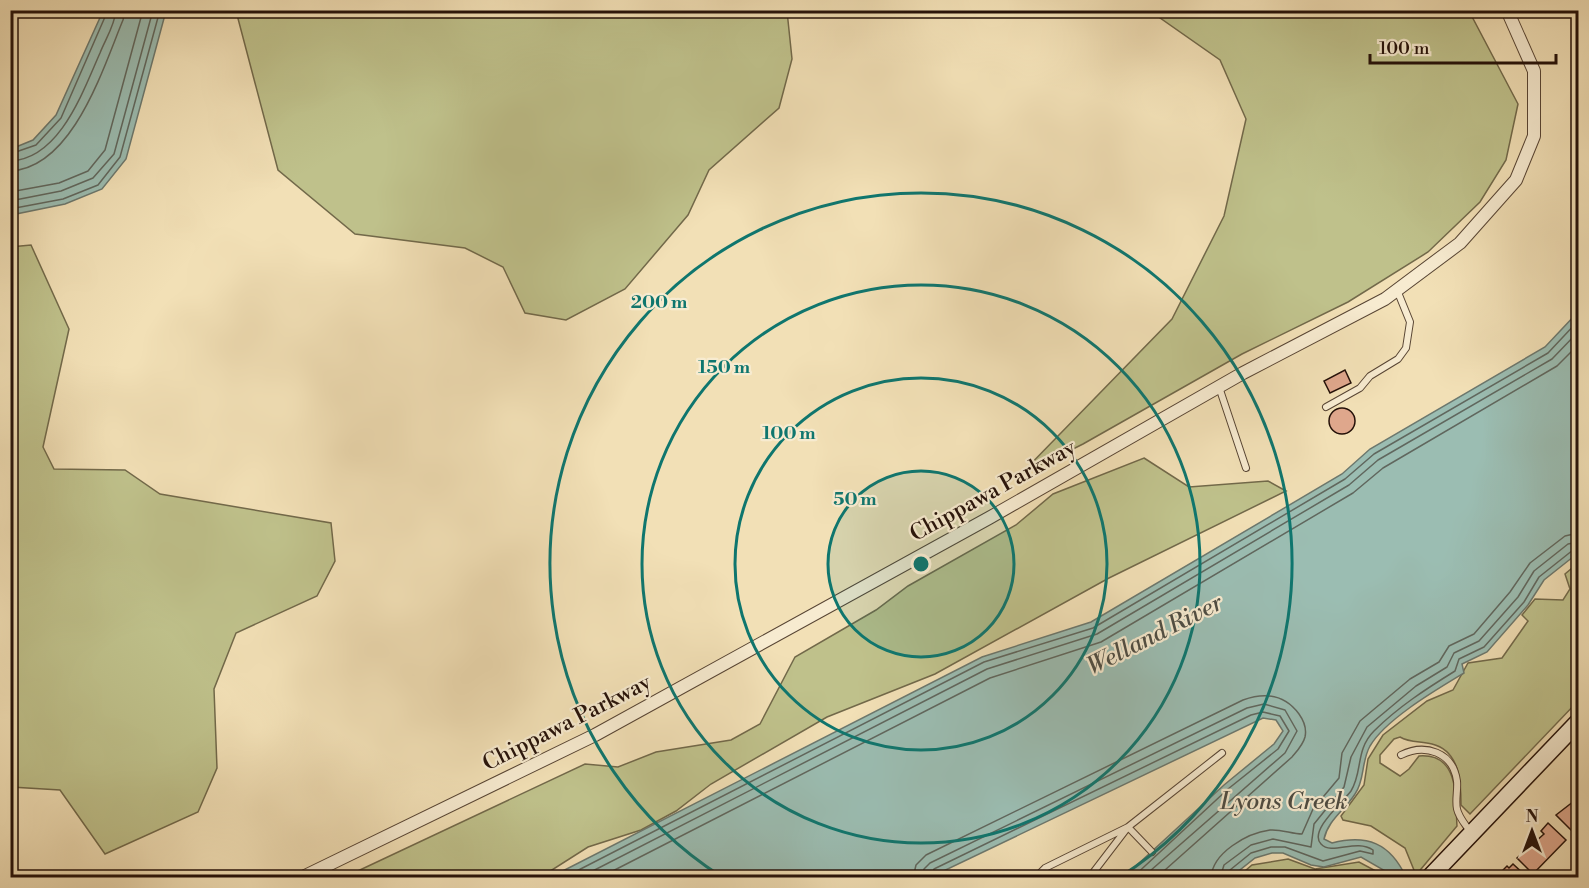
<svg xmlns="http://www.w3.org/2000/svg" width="1589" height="888" font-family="'Libre Bodoni',serif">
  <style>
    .green { fill: #bfc18b; stroke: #72694a; stroke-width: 1.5 }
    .water { fill: #9bbdb2; stroke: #6c786e; stroke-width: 1.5 }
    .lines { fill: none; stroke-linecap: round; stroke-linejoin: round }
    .shore { stroke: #60675e; stroke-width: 1.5 }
    .building { fill: #dfa78c; stroke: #251109; stroke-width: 1.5 }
    .lane-casing { stroke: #584534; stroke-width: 8 }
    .street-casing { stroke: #584534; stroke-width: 14 }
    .secondary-casing { stroke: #251109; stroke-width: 19 }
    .lane { stroke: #f7ebd0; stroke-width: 6 }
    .street { stroke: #f7ebd0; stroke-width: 12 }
    .secondary { stroke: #f7ebd0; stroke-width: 16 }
    .ring { fill: none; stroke: #0f766e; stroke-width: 3 }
    .labels { text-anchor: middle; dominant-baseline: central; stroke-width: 4.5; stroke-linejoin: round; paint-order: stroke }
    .street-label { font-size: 22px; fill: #251109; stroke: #f7ebd0 }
    .water-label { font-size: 24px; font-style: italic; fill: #4e4d44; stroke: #f7ebd0 }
    .centre { fill: #0f766e; stroke: #f7ebd0; stroke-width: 3 }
    .ring-label { font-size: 18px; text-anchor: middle; font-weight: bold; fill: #0f766e; stroke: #f7ebd0; stroke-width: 4.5; stroke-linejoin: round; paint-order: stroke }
  </style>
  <rect width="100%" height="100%" fill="#f2e0b6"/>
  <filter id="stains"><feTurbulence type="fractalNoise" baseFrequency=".00333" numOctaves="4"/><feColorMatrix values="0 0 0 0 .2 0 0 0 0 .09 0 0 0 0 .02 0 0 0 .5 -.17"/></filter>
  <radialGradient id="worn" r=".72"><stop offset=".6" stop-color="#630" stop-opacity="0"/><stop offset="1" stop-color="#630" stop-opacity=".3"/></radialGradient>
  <!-- green -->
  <path class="green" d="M 236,11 L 787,11 L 792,59 L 779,108 L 709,170 L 688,215 L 625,289 L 566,320 L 525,313 L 503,267 L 465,248 L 355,234 L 278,170 Z
    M 1156,11 L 1469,11 L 1518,104 L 1506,160 L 1480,202 L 1428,252 L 1348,302 L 1242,354 L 1083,444 L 1019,476 L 1172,319 L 1224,216 L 1246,119 L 1220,60 L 1153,13 Z
    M 31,245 L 69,329 L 43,447 L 54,469 L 125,470 L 160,494 L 331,523 L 335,561 L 317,596 L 236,633 L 214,689 L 217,768 L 198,812 L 105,854 L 60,790 L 11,787 L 10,247 Z
    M 1144,458 L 1189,487 L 1268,481 L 1286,491 L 1109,578 L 935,674 L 827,717 L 711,784 L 676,811 L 641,830 L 588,847 L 541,877 L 345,877 L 585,764 L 618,767 L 656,752 L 731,740 L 760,724 L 795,657 L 876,610 L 908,586 L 1016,525 L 1053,494 Z
    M 1578,563 L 1578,701 L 1470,814 L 1461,805 C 1461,782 1460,751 1432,744 C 1421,741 1410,743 1400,737 L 1394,739 L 1380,755 L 1380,763 L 1400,776 L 1409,769 L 1419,756 C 1460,753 1455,797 1457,826 L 1416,875 L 1405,848 L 1371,826 L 1343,820 L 1341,816 L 1364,785 L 1368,759 L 1383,735 L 1427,701 L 1453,690 L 1468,663 L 1502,658 L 1528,621 L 1522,615 L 1535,599 L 1563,600 L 1570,589 L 1565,574 Z
    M 1288,859 L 1315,869 L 1359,862 L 1387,877 L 1238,877 L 1252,865 Z"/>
  <!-- water -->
  <path class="water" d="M 103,11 L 166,11 L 126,159 L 102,189 L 65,204 L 11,215 L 11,149 L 33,140 L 56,115 Z
    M 1578,312 L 1578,553 L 1544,580 L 1528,605 L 1487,652 L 1462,664 L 1464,673 C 1436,690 1386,719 1370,746 C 1361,762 1365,780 1355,794 C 1345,810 1328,820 1324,839 L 1332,843 C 1367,834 1390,843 1406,877 L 1390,877 L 1387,872 L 1361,857 L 1324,867 L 1311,865 L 1283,853 L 1272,853 L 1255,858 L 1231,877 L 1124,877 L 1224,785 L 1274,744 L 1283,731 L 1276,720 L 1263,718 L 931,877 L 549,878 L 982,657 L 1091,622 L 1342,474 L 1370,449 L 1545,347 Z"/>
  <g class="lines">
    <!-- shore -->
    <path class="shore" d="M 10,154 L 36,145 L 61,118 L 108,10
      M 10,161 C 60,159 83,91 100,53 C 105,40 115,25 116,10
      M 10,171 C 73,168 103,68 123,20 L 125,10
      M 10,192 L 59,183 L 88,171 L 105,150 L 143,10
      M 10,201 L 61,191 L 93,178 L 114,154 L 153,10
      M 10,209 L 63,199 L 98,185 L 120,157 L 160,10
      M 563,878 L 984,662 L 1093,628 L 1345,479 L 1374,454 L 1548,353 L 1578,321
      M 579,878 L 987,669 L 1097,634 L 1349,485 L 1378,460 L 1552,359 L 1578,332
      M 599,878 L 990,678 L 1101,642 L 1353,493 L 1383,468 L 1557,366 L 1578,345
      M 913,878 L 916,865 L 926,855 L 1243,700 C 1265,692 1285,695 1299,714 C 1304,721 1307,728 1305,737 C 1303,745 1297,751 1292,757 L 1156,878
      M 922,878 L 924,869 L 930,863 L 1247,708 L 1264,704 L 1285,710 L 1297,731 L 1285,753 L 1142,878
      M 930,878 L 934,869 L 1251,715 L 1263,712 L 1280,716 L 1289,731 L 1278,749 L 1228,789 L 1132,878
      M 1211,878 C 1212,853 1247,833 1270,830 C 1281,829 1292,834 1302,834 L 1313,809 L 1339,778 L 1342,753 L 1360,721 L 1410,679 L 1439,662 L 1449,646 L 1474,634 L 1510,592 L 1530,563 L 1565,536 L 1578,533
      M 1220,878 L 1224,865 L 1251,845 L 1273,839 L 1311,847 L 1314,824 L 1344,787 L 1351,757 L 1367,727 L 1416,686 L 1447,667 L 1454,653 L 1479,641 L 1518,597 L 1534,571 L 1568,544 L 1578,542
      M 1227,878 L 1230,870 L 1251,853 L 1271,847 L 1285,847 L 1323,861 L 1360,851 L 1373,854 L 1373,850 C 1356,838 1332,856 1321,844 C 1308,831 1344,801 1351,791 C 1363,772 1355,750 1374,731 C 1398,707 1426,689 1455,671 L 1459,659 L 1484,647 L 1524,602 L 1539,577 L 1573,550 L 1578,549"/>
  </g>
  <!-- building -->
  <path class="building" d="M 1345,370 L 1351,383 L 1330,393 L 1324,381 Z
    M1329 421a13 13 0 1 1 26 0a13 13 0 1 1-26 0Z
    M 1578,798 L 1578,825 L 1572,831 L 1556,815 Z
    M 1548,823 L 1566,840 L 1533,874 L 1517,858 L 1544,834 L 1541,831 Z
    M 1513,864 L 1528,878 L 1497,876 L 1507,866 L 1509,868 Z"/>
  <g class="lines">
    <!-- lane casing -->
    <g class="lane-casing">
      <path id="lane" d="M 1219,387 L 1246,468
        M 1326,407 L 1360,388 L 1370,376 L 1398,359 L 1406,348 L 1410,322 L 1397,290
        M 1401,755 C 1425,743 1453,752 1457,781 C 1458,790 1455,800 1457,809 C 1459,818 1466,825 1471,833
        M 1035,878 L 1045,868 L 1128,827 L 1152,852
        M 1089,878 L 1128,827 L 1222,753"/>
    </g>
    <!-- street casing -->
    <g class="street-casing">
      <path id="street" d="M 301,878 L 595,735 L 989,518 L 1243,373 L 1385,299 L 1460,243 L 1516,180 L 1534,136 L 1534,71 L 1507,10"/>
    </g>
    <!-- secondary casing -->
    <g class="secondary-casing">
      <path id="secondary" d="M 1429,878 L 1578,722"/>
    </g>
    <!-- lane -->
    <use href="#lane" class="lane"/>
    <!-- street -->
    <use href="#street" class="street"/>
    <!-- secondary -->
    <use href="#secondary" class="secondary"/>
  </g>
  <!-- distance rings -->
  <circle cx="921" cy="564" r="93" fill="#0f766e" fill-opacity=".12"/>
  <g class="ring">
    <circle cx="921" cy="564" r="93"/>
    <circle cx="921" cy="564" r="186"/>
    <circle cx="921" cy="564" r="279"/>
    <path d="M722 877A371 371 0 1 1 1120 877"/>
  </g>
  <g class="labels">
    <!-- street labels -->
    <g class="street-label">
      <text transform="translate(993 491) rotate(-29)">Chippawa Parkway</text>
      <text transform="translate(567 723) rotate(-27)">Chippawa Parkway</text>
    </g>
    <!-- water labels -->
    <g class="water-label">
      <text transform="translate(1155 635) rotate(-27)">Welland River</text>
      <text x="1284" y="802">Lyons Creek</text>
    </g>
  </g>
  <circle cx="921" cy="564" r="9" class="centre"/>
  <g class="ring-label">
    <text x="659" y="308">200 m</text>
    <text x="724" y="373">150 m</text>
    <text x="789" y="439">100 m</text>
    <text x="855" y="505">50 m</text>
  </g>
  <!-- margin -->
  <rect width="1589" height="888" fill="none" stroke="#f2e0b6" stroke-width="36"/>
  <rect x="12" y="12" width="1565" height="864" fill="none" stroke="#251109" stroke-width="3"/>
  <rect x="18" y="18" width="1553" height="852" fill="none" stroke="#251109" stroke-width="1.5"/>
  <!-- north arrow -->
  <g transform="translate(1532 831)" stroke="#f7ebd0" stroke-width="4.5" paint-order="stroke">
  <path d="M0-4.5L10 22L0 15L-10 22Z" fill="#251109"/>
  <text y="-9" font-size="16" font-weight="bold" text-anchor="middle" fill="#251109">N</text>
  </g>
  <!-- scale -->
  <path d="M1370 54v9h186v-9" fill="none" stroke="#251109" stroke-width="3"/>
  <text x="1379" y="54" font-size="18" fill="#251109" stroke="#f7ebd0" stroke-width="4.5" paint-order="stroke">100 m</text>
  <rect width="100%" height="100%" filter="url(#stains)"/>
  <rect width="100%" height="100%" fill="url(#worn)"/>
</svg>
